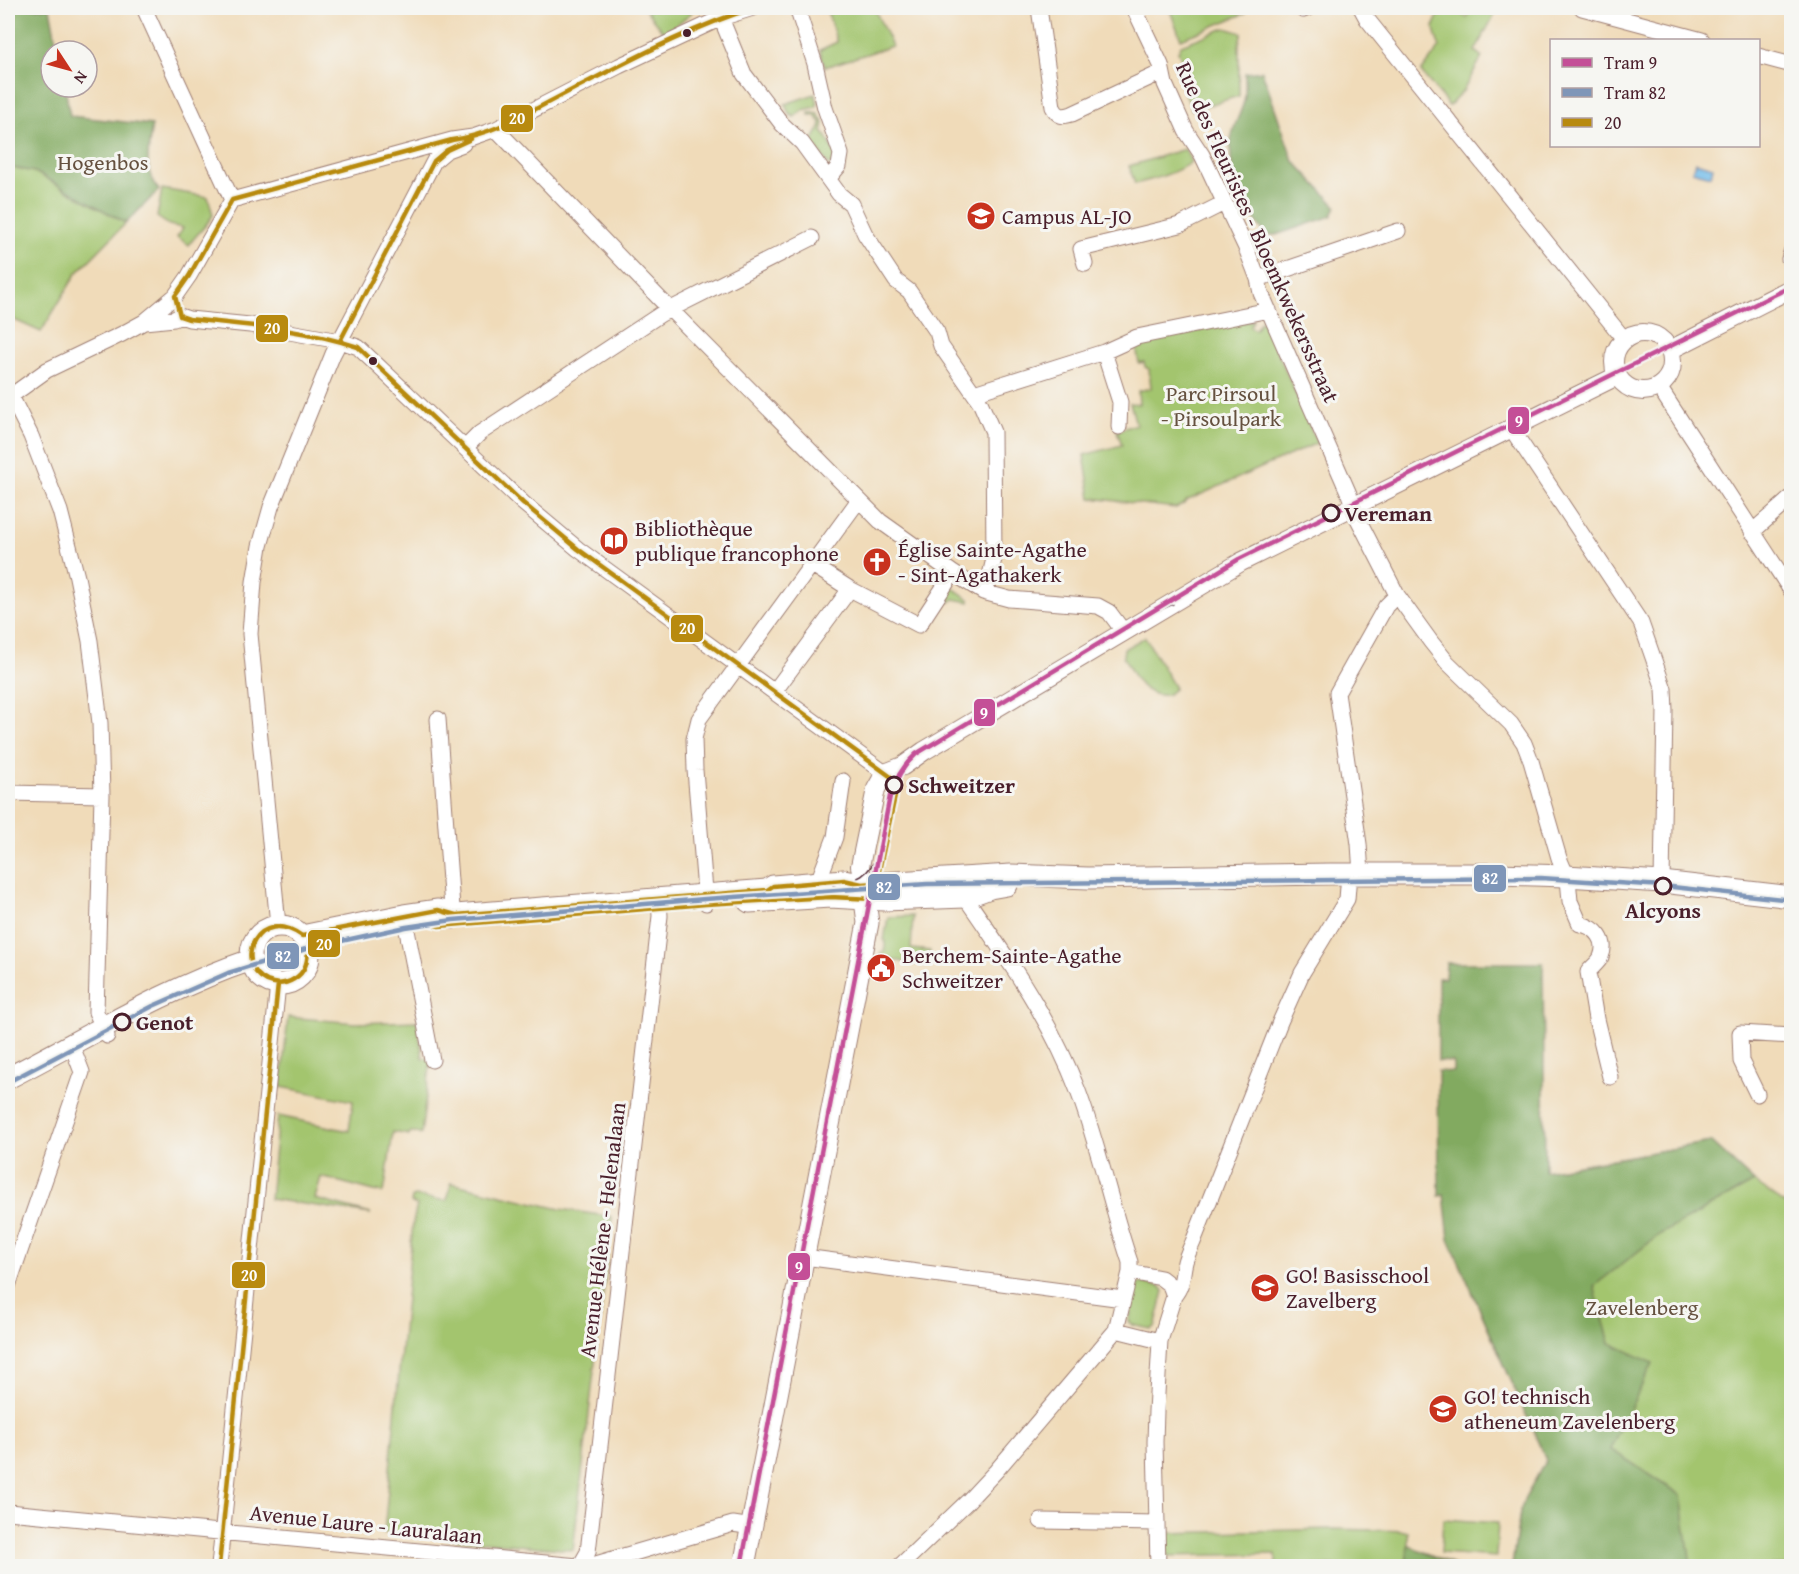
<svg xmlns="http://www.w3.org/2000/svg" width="1799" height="1574" font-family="'Gentium Book Plus',serif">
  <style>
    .green { fill: #a3c56e; stroke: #76724c; stroke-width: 1.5 }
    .forest { fill: #82aa61; stroke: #666446; stroke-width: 1.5 }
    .water { fill: #71bcea; stroke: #5e6e8a; stroke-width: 1.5 }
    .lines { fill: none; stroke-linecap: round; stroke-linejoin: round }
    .minor-casing { stroke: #9d7d72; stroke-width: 17 }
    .tertiary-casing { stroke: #9d7d72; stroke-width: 20 }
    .secondary-casing { stroke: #9d7d72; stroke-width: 23 }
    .minor { stroke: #fff; stroke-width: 15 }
    .tertiary { stroke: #fff; stroke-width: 18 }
    .secondary { stroke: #fff; stroke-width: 21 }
    .tram { stroke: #4a1f2b; stroke-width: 1.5 }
    .bus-1-casing { stroke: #f6f6f2; stroke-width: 9 }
    .bus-1 { stroke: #b88a0f; stroke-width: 4.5 }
    .tram-1-casing { stroke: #f6f6f2; stroke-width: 9 }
    .tram-2-casing { stroke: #f6f6f2; stroke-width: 9 }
    .tram-1 { stroke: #c44f97; stroke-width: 4.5 }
    .tram-2 { stroke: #7f96b8; stroke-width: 4.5 }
    .bus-dot { fill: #4a1f2b; stroke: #f6f6f2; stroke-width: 2 }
    .stop-dot { fill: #f6f6f2; stroke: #4a1f2b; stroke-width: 3 }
    .labels { text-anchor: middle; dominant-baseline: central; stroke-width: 6; stroke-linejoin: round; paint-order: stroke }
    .park-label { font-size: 22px; fill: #65513f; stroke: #f6f6f2 }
    .poi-label { font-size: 22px; fill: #4a1f2b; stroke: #f6f6f2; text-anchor: start }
    .street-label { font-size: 22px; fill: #4a1f2b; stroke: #f6f6f2 }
    .stop-label { font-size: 22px; font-weight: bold; fill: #4a1f2b; stroke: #f6f6f2; text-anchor: start }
    .line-badge { stroke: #f6f6f2; stroke-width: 2 }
    .badge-label { font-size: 16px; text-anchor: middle; font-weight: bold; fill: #fff }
  </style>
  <rect width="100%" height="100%" fill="#f6f6f2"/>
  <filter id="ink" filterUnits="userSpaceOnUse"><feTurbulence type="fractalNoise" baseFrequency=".0167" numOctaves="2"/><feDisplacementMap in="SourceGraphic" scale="12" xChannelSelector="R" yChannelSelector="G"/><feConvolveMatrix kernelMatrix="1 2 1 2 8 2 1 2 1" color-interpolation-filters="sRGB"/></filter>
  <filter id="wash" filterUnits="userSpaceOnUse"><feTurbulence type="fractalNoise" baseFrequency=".008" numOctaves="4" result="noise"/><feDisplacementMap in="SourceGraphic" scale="24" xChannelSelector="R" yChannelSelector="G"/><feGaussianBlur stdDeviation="1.35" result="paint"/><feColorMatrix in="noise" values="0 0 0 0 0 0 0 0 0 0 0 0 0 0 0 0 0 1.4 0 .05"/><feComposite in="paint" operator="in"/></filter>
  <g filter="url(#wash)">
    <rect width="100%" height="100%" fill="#f0dbb9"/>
    <!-- green -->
    <path class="green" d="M 644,8 L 693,8 L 691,13 L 665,34 Z
      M 826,8 L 874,8 L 892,46 L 825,67 L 820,50 L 837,42 Z
      M 1169,8 L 1244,8 L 1246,13 L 1181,39 Z
      M 1444,8 L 1454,9 L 1467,18 L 1472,8 L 1498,8 L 1475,51 L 1482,57 L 1463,91 L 1449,106 L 1421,72 L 1440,47 C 1432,29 1431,24 1444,8 Z
      M 1225,28 L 1242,33 L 1239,43 L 1239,96 L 1192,110 L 1176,70 L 1183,65 L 1178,51 L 1181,45 Z
      M 815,94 L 818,103 L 816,107 L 803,110 L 794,117 L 789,114 L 785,104 Z
      M 809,112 L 818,114 L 824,123 L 822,132 L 827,137 L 837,158 L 830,166 L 813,144 C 812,135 821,132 821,122 L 814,115 L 809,115 Z
      M 1185,149 L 1191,162 C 1175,174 1154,179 1135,184 L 1129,166 Z
      M 8,167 L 35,172 L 126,223 L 76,274 L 41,332 L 8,317 Z
      M 162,189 L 208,197 L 213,215 C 206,227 197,233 189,245 L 177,237 L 183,228 L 169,225 L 157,217 Z
      M 1253,320 L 1250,327 L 1255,330 L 1261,321 L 1265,323 L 1317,443 L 1186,501 L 1186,503 L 1176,508 L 1091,498 L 1084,455 L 1122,445 L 1117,431 L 1136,424 L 1130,403 L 1139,404 L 1138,391 L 1151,388 L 1149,369 L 1145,367 L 1144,362 L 1139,363 L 1135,342 Z
      M 953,588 L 970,600 L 970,602 L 954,599 L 950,602 L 947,599 L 949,592 Z
      M 1145,637 L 1175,688 L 1167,695 C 1141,698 1133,674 1123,656 L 1124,649 Z
      M 913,916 L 911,949 L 930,951 L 928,966 L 880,958 L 881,952 L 884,952 L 886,941 L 884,940 L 888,917 Z
      M 288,1017 L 355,1023 L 417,1021 L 423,1058 L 431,1059 L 421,1134 L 410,1132 L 409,1135 L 393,1132 L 385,1187 L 382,1193 L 321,1177 L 315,1199 L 371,1214 L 270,1199 L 278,1116 L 349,1131 L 353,1101 L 281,1087 Z
      M 1711,1142 L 1754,1182 L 1791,1208 L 1791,1566 L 1512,1566 L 1521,1506 L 1546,1460 L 1449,1239 L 1545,1171 Z
      M 451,1183 L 560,1209 L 612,1217 L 573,1550 L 384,1533 L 413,1223 L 417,1205 L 411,1203 L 412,1198 L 415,1196 L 447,1201 Z
      M 1142,1283 L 1161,1287 L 1164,1291 L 1155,1327 L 1151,1329 L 1132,1325 L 1129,1321 L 1137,1285 Z
      M 1443,1519 L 1498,1523 L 1496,1557 L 1441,1553 Z
      M 1332,1529 L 1408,1531 L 1408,1545 L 1456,1566 L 1276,1566 L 1276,1554 L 1165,1556 L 1166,1533 Z"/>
    <!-- forest -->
    <path class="forest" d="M 8,8 L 50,8 L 58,51 L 51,51 L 51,87 L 65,87 L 70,116 L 152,125 C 149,147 142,172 159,190 L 126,223 L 35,172 L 8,167 Z
      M 1262,71 L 1293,160 L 1336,206 L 1332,216 L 1276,235 L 1266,235 C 1247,210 1227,174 1231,141 C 1232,127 1241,114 1244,101 C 1246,93 1245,82 1245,73 Z
      M 1446,963 L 1543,963 L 1545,1171 L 1711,1142 L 1754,1182 L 1659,1235 L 1594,1286 L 1610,1343 L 1653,1363 L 1610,1449 L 1681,1495 L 1691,1566 L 1512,1566 L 1521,1506 L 1546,1460 L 1449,1239 L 1444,1195 L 1439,1196 L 1438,1071 L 1453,1072 L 1453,1062 L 1438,1061 L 1438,978 L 1445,978 Z
      M 1408,1545 L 1412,1547 L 1456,1566 L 1406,1566 Z"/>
    <!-- water -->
    <path class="water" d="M 1695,162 L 1713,167 L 1711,176 L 1692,171 Z"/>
  </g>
  <g filter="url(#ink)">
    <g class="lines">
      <!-- minor casing -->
      <g class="minor-casing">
        <path id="minor" d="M 144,8 L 232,200
          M 797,8 L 815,64 L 825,108 L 841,154 L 839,166 L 828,179
          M 1039,8 L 1053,107 C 1058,117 1063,117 1072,114 L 1162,72
          M 1134,8 L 1161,65 L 1165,84 L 1186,131 L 1202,155 L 1246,248 L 1258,279 L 1261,293 L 1349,494 L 1357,517 L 1397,595 L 1431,642 L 1447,662 L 1511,724 L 1524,743 L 1531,761 L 1559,858 L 1568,879 L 1570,901 L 1580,924 C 1596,927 1608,940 1601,957 C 1599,962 1592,967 1588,972 L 1596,1019 L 1610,1077
          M 1361,8 L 1367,19 L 1624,339
          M 1582,8 L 1702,40
          M 1303,10 L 1308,8
          M 721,18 L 744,74 L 782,124 L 802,143 L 839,194 L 851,204 L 865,234 L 896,281 L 909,291 L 937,332 L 941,346 L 980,402 L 993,432 L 994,559 L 989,579 L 983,592
          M 1758,56 L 1792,65
          M 496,129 L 660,299 L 880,521 L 953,573 L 983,592 L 1009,599 L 1098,606 L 1109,612 L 1124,632
          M 1792,250 L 1789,259 L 1792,265
          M 1085,264 L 1081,249 L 1180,225 L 1224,203
          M 1258,279 L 1398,231
          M 144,322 L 174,319 L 180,316 L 189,319 L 250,325 L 340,341 L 358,347 L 523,503 L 578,549 L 885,773
          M 1104,352 L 1120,402 L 1119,427
          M 1659,387 L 1792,592
          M 974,393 L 1104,352 L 1137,337 L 1269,310
          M 11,396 L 31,436 L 60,511 L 77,577 L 90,641 L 100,723 L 102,795 L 96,1012 L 107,1036
          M 8,398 L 47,370 L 122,334 L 144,322 L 175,296 L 189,276 L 232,200 L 452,140 L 473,137 L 496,129 L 619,66 L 721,18 L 753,8
          M 1511,428 L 1641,623 L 1664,689 L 1665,710 L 1662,882
          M 466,447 L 480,433 L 661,314 L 812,238
          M 1752,532 L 1792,497
          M 811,564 L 850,589 L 919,625 L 953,573
          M 774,692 L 850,589
          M 438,719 L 453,921
          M 8,793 L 102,795
          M 1361,874 L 1359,844 L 1337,693 L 1386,606 L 1397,595
          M 818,882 L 835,837 L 843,781
          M 965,897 C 1008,959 1051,1020 1078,1091 C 1099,1147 1111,1206 1130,1262 L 1130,1272
          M 706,903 L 695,770 L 694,739 L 699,719 L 858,501
          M 404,915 L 432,1060
          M 278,925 L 250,634 L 254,582 L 260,546 L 271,507 L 333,354 L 434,161 L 447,150 L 463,144
          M 1757,1094 L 1741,1061 L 1740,1033 L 1792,1036
          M 804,1257 L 1123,1299
          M 8,1286 L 82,1072 L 72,1046
          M 1174,1296 C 1183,1286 1182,1274 1185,1262 C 1187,1255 1190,1249 1193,1242 L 1280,1022 L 1302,973 L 1347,899 L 1349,874
          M 8,1512 L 578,1566
          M 1041,1521 L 1157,1523
          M 219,1566 L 278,984
          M 580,1566 L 588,1552 L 660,916 L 659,897
          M 580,1566 L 596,1564 L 733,1524 L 752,1527
          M 900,1566 L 967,1502 L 996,1471 L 1116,1330
          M 1158,1566 L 1155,1442 L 1156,1411 L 1160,1341 L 1174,1296 L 1170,1285 L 1161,1278 L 1130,1272 L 1116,1330 L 1160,1341"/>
      </g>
      <!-- tertiary casing -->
      <g class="tertiary-casing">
        <path id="tertiary" d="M1614 362a29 29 0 1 1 58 0a29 29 0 1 1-58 0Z
          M 1670,350 L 1792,288
          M 863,884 L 860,866 L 876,789 L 885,773 L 903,766 L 924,751 L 1241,562 L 1617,376"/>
      </g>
      <!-- secondary casing -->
      <g class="secondary-casing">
        <path id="secondary" d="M 749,902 L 830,897 L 884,900 L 965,897 L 990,888 L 1007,885
          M251 955a29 29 0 1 1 58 0a29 29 0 1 1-58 0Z
          M 302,936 L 404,915 L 438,910 L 456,915 L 767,890 L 773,886 L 844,880 L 863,884 L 1011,875 L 1088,878 L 1331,874 L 1495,874 L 1566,876 L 1662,882 L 1792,897
          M 8,1078 C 88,1037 164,989 251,960
          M 744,1566 L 868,923 L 863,885"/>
      </g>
      <!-- minor -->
      <use href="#minor" class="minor"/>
      <!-- tertiary -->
      <use href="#tertiary" class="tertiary"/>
      <!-- secondary -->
      <use href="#secondary" class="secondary"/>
      <!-- tram -->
      <path class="tram" d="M 1132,624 L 1173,604
        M 833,885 C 858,880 869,877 879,851"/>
      <!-- bus-1 casing -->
      <g class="bus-1-casing">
        <path id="bus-1" d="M 753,8 C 689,28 629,61 570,91 C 531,111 495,134 452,140 L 232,200 L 189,276 L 175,296 L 180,316 L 189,319 C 245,325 304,329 358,347 L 523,503 L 578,549 L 898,782
          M 340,341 L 434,161 L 447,150 L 471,139
          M 876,883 L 862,884 L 844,880 L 773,886 L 767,890 L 456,915 L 438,910 L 302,936 C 259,905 231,963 267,981 C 276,985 286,984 294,979 C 306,972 308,960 308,947 L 427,923 L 439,926 L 706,904 L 830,897 L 873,899 L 898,782
          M 219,1566 L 278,984"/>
      </g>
      <!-- bus-1 -->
      <use href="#bus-1" class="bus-1"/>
      <!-- tram-1 casing -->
      <g class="tram-1-casing">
        <path id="tram-1" d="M 741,1566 L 890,796 C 895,779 903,766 916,754 L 1239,559 L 1792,286"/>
      </g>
      <!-- tram-2 casing -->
      <g class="tram-2-casing">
        <path id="tram-2" d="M 8,1082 L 153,1006 L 228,973 L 309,948 L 406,927 L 453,920 L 705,899 L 927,884 L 1541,878 L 1663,886 L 1792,900"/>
      </g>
      <!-- tram-1 -->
      <use href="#tram-1" class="tram-1"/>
      <!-- tram-2 -->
      <use href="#tram-2" class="tram-2"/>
    </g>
  </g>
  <!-- icons -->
  <defs>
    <g id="school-disc" transform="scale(1.5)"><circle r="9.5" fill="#c8321e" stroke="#f6f6f2"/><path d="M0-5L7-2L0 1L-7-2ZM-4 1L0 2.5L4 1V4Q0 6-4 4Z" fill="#fff"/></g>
    <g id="library-disc" transform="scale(1.5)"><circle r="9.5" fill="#c8321e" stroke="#f6f6f2"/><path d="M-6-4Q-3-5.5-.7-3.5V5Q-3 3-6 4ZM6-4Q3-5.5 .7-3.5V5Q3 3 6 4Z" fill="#fff"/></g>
    <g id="church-disc" transform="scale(1.5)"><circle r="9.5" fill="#c8321e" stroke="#f6f6f2"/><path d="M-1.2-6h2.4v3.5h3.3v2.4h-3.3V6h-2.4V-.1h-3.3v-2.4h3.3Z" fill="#fff"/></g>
    <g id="civic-disc" transform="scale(1.5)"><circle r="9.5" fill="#c8321e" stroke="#f6f6f2"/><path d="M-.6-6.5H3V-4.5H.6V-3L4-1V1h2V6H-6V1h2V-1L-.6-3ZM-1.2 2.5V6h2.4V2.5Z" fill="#fff"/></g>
  </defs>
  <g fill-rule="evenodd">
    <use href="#school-disc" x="981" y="216"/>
    <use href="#library-disc" x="614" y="541"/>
    <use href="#church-disc" x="877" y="562"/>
    <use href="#civic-disc" x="881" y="968"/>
    <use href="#school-disc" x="1265" y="1288"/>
    <use href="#school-disc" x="1443" y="1409"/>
  </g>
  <!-- markers -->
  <g class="bus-dot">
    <circle cx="687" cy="33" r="5"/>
    <circle cx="373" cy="361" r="5"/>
  </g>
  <g class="stop-dot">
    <circle cx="1331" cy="513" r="8"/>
    <circle cx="894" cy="785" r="8"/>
    <circle cx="1663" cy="886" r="8"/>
    <circle cx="122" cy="1022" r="8"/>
  </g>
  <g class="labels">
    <!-- park labels -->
    <g class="park-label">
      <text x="103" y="162">Hogenbos</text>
      <text x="1221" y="393">Parc Pirsoul<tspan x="1221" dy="25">- Pirsoulpark</tspan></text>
      <text x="1642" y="1307">Zavelenberg</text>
    </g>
    <!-- poi labels -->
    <g class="poi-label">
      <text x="1002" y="216">Campus AL-JO</text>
      <text x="635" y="528">Bibliothèque<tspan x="635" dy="25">publique francophone</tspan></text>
      <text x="898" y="549">Église Sainte-Agathe<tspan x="898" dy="25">- Sint-Agathakerk</tspan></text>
      <text x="902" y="955">Berchem-Sainte-Agathe<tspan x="902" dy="25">Schweitzer</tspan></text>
      <text x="1286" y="1275">GO! Basisschool<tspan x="1286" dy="25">Zavelberg</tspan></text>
      <text x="1464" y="1396">GO! technisch<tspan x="1464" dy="25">atheneum Zavelenberg</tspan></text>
    </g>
    <!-- street labels -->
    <g class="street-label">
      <text transform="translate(1258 232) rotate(66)">Rue des Fleuristes - Bloemkwekersstraat</text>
      <text transform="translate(602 1230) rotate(-83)">Avenue Hélène - Helenalaan</text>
      <text transform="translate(366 1524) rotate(6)">Avenue Laure - Lauralaan</text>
    </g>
    <!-- stop labels -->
    <g class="stop-label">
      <text x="1344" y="513">Vereman</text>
      <text x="908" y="785">Schweitzer</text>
      <text x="1663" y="910" text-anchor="middle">Alcyons</text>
      <text x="136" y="1022">Genot</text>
    </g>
  </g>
  <g class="line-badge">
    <rect x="500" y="104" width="34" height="29" rx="6" fill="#b88a0f"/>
    <rect x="255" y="314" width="34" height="29" rx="6" fill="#b88a0f"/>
    <rect x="1507" y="406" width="23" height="29" rx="6" fill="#c44f97"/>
    <rect x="670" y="614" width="34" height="29" rx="6" fill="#b88a0f"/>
    <rect x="973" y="698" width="23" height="29" rx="6" fill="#c44f97"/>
    <rect x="1473" y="864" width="34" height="29" rx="6" fill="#7f96b8"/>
    <rect x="867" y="873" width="34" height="28" rx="6" fill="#7f96b8"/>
    <rect x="307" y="929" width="34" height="29" rx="6" fill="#b88a0f"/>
    <rect x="266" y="942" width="34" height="28" rx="6" fill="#7f96b8"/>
    <rect x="787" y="1252" width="24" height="29" rx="6" fill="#c44f97"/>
    <rect x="231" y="1261" width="35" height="28" rx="6" fill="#b88a0f"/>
  </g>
  <g class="badge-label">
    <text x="517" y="124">20</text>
    <text x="272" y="334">20</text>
    <text x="1519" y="427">9</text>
    <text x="687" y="634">20</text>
    <text x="984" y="719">9</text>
    <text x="1490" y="884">82</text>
    <text x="884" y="893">82</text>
    <text x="324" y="950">20</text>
    <text x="283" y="962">82</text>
    <text x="799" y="1273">9</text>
    <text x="249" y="1281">20</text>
  </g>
  <!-- margin -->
  <rect width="1799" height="1574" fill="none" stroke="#f6f6f2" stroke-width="30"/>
  <!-- legend -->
  <rect x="1550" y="39" width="210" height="108" fill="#f6f6f2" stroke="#b1a0a2" stroke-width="1.5"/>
  <rect x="1562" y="58" width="30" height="9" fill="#c44f97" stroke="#b1a0a2" stroke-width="1.5"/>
  <text x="1604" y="69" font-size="18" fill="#4a1f2b">Tram 9</text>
  <rect x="1562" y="88" width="30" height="9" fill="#7f96b8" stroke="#b1a0a2" stroke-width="1.5"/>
  <text x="1604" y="99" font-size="18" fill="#4a1f2b">Tram 82</text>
  <rect x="1562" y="118" width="30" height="9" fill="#b88a0f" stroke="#b1a0a2" stroke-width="1.5"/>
  <text x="1604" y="129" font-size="18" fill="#4a1f2b">20</text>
  <!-- north arrow -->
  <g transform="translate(69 69) rotate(126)"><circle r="28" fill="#f6f6f2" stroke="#b1a0a2" stroke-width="1.5"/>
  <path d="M0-4.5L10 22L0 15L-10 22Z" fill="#c8321e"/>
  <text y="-9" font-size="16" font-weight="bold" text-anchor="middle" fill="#4a1f2b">N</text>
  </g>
</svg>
